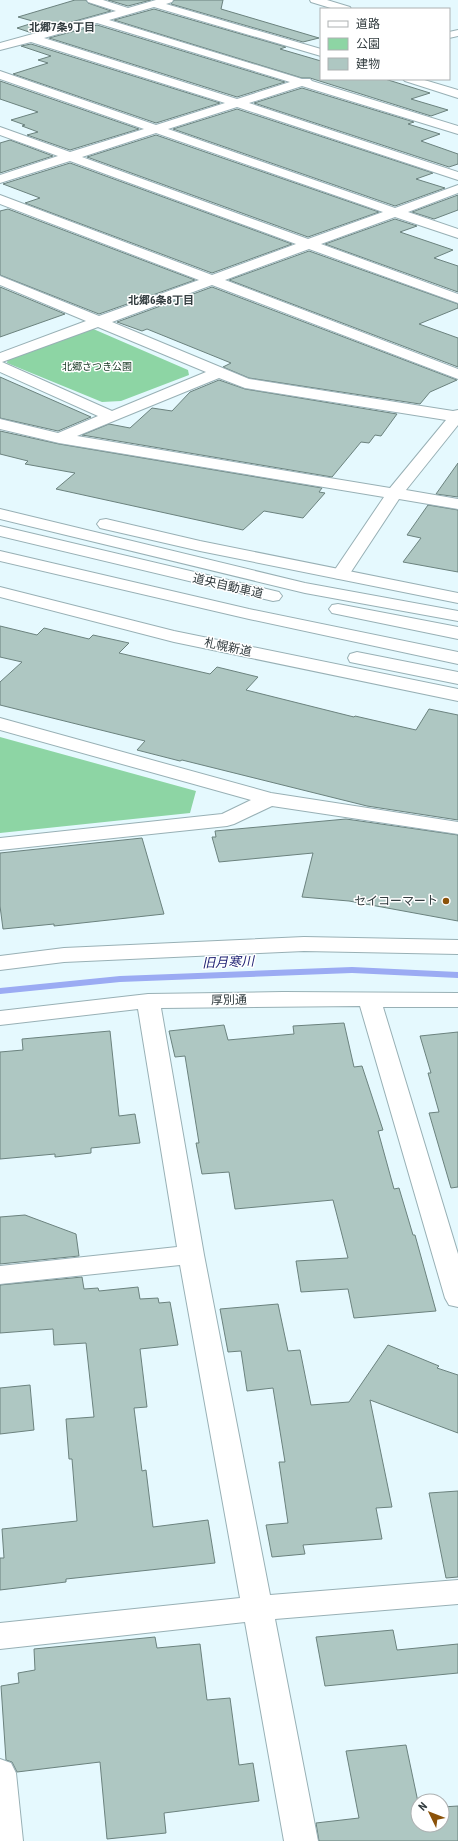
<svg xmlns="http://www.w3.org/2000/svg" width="458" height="1841" font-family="'Roboto Condensed','Noto Sans JP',sans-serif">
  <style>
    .green { fill: #8dd5a4 }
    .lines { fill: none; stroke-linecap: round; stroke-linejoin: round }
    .stream { fill: #9babf3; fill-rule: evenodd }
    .building { fill: #aec7c2; stroke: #6b827e }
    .minor-casing { stroke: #98b0b5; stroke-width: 2 }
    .highway-casing { stroke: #98b0b5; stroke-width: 2 }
    .minor { fill: #fff; fill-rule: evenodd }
    .highway { fill: #fff; fill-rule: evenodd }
    .poi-dot { fill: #8b5209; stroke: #fff; stroke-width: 1.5 }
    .labels { text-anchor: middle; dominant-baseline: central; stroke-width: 3; stroke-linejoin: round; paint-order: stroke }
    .far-park-label { font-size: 10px; fill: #153621; stroke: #fff }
    .far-neighbourhood-label { font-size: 11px; font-weight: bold; fill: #323c3f; stroke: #fff }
    .street-label { font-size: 12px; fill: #323c3f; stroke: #fff }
    .poi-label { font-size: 12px; fill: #323c3f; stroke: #fff; text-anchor: end }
    .water-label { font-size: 13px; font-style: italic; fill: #212475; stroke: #fff }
  </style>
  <rect width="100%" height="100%" fill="#e5f9fe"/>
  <!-- green -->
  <path class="green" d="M 91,328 L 188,370 L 189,375 L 121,401 L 102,402 L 7,363 L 8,358 Z
    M 0,737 L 196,791 L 190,813 L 0,833 Z"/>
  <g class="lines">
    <!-- stream -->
    <path class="stream" d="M 352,967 L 458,972 L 458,978 L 352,973 L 120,982 L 0,994 L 0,988 L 120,976 Z"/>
  </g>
  <!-- building -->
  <path class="building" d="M 75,0 L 86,0 L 88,3 L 111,11 L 32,33 L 17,28 L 36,22 L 18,17 Z
    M 108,0 L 151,0 L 128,6 Z
    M 174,0 L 223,0 L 221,9 L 319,38 L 303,42 L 171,4 Z
    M 154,9 L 286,47 L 280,49 L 321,61 L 321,79 L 385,79 L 430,93 L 411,99 L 448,110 L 431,116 L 310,78 L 302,78 L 114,20 Z
    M 97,25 L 285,82 L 237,97 L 49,38 Z
    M 31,44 L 220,103 L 156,123 L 13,74 L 48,63 L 38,60 L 51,56 L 21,46 Z
    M 0,81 L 139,129 L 70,150 L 27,135 L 38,132 L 22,126 L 25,125 L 11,120 L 38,112 L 0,99 Z
    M 302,88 L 414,122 L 408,124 L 440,134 L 421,141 L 458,154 L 458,164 L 449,167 L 254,103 Z
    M 237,109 L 433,173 L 416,179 L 445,188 L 395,206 L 173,129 Z
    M 156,135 L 379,212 L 308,237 L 87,157 Z
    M 10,140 L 53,156 L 0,173 L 0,143 Z
    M 70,163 L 292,244 L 212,273 L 25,203 L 40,198 L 3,184 Z
    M 458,195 L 458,210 L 434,219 L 412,212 Z
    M 8,209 L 195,280 L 99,314 L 0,275 L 0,211 Z
    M 395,219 L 417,226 L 400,232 L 453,250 L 434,258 L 458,266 L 458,292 L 325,244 Z
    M 309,251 L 458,304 L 458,308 L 419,324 L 458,338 L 458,367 L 229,280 Z
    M 0,287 L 65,314 L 0,337 Z
    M 212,287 L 457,380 L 430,392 L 420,404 L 249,378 L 223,367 L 231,363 L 147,329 L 142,331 L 117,322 Z
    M 0,377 L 91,417 L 58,431 L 0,418 Z
    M 219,380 L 245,389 L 397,414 L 381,436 L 375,435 L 369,443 L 361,442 L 332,477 L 82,435 L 109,424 L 130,428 L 152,408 L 172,411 L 190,392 Z
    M 0,431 L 59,444 L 322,488 L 319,492 L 325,493 L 303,518 L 264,511 L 243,530 L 56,489 L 75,473 L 25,464 L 28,461 L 0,454 Z
    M 458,463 L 458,497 L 436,494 Z
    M 428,505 L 458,510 L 458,572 L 403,562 L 421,538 L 407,535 Z
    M 0,626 L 37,635 L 44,628 L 89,639 L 93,635 L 129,643 L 119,653 L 210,674 L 217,667 L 258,677 L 246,690 L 354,717 L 355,716 L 416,730 L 429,709 L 458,715 L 458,820 L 367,806 L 182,760 L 180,761 L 137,750 L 145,741 L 0,705 L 0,682 L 22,662 L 0,657 Z
    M 346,819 L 458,835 L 458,921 L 349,901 L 302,897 L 313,853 L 219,862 L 212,837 L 216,837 L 215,831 Z
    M 142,838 L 164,914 L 54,926 L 54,924 L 3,929 L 0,906 L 0,853 Z
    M 344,1023 L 354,1067 L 362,1066 L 383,1130 L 378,1131 L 394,1189 L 399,1188 L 413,1235 L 415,1235 L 436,1311 L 354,1318 L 348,1289 L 301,1292 L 296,1261 L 348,1258 L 333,1200 L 235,1209 L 229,1172 L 202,1174 L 196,1143 L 199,1143 L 185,1056 L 175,1057 L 169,1031 L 224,1025 L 228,1040 L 294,1034 L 293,1026 Z
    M 110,1031 L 119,1116 L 135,1114 L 140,1143 L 91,1148 L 91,1153 L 55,1157 L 55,1154 L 0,1159 L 0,1052 L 23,1050 L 22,1039 Z
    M 458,1032 L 458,1187 L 451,1188 L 429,1113 L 439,1112 L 428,1073 L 431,1073 L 420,1036 Z
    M 25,1215 L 76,1234 L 79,1256 L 0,1264 L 0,1217 Z
    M 82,1277 L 84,1289 L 98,1288 L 99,1291 L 138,1287 L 140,1299 L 158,1298 L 159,1303 L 170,1302 L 178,1345 L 140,1349 L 147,1407 L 134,1408 L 142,1471 L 146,1470 L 153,1527 L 208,1520 L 215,1563 L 66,1579 L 66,1582 L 0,1590 L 0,1558 L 4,1558 L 2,1529 L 77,1521 L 72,1459 L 69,1459 L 66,1419 L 94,1417 L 86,1343 L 54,1345 L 53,1329 L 0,1333 L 0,1285 Z
    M 278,1304 L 288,1351 L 300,1350 L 311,1405 L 349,1402 L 388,1345 L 439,1366 L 437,1368 L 458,1375 L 458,1433 L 370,1400 L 392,1507 L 376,1508 L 382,1539 L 303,1545 L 305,1554 L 272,1557 L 266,1525 L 288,1523 L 279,1462 L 285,1462 L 273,1388 L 247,1391 L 241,1351 L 228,1352 L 220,1309 Z
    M 30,1385 L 34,1430 L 0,1434 L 0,1388 Z
    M 458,1491 L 458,1577 L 446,1578 L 429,1493 Z
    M 393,1630 L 397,1650 L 458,1644 L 458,1673 L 325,1686 L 316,1637 Z
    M 155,1637 L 157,1648 L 200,1644 L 207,1700 L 230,1698 L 239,1765 L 253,1763 L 259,1801 L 164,1813 L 166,1833 L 107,1839 L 100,1762 L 17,1772 L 12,1762 L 6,1760 L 1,1686 L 19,1683 L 18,1673 L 35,1670 L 34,1649 Z
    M 406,1745 L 418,1802 L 418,1825 L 442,1825 L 442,1807 L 458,1806 L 458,1841 L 319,1841 L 316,1823 L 359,1818 L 346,1751 Z"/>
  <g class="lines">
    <!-- minor casing -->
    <g class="minor-casing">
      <path id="minor" d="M 87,0 L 103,0 L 128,8 L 156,0 L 173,0 L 172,2 L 166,4 L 321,49 L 321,56 L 154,7 L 109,20 L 302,79 L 310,79 L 312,81 L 458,126 L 458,134 L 302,86 L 249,103 L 458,172 L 458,180 L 237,107 L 168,129 L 395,208 L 458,185 L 458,193 L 408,212 L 458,229 L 458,238 L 395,217 L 321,244 L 458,294 L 458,303 L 309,249 L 225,280 L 458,369 L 458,379 L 212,285 L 112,322 L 249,379 L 453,411 L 458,410 L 458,425 L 406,490 L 458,499 L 458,509 L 399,499 L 347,578 L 341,579 L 335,578 L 332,574 L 384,497 L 59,443 L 0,429 L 0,419 L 58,433 L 98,416 L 0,372 L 0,353 L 86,321 L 0,285 L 0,276 L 99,316 L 199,280 L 0,204 L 0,195 L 212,275 L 296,244 L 70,161 L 0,183 L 0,175 L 58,156 L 0,135 L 0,127 L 70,152 L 144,129 L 0,79 L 0,71 L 156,125 L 225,103 L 31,42 L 0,50 L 0,43 L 116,11 L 88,2 ZM 97,23 L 290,82 L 237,99 L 44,38 ZM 156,133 L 383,212 L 308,239 L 82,157 ZM 98,327 L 206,372 L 112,411 L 2,362 ZM 219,378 L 245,388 L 446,420 L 390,488 L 77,436 Z
        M 310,0 L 327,0 L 350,7 L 351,9 L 334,9 L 311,2 Z
        M 458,30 L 458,36 L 449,38 L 449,32 Z
        M 403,79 L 421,79 L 458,90 L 458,98 L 405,81 Z
        M 0,718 L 271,793 L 458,822 L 458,834 L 272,806 L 234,824 L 227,826 L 0,850 L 0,838 L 222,814 L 251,800 L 0,730 Z
        M 304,937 L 458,940 L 458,954 L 304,951 L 64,962 L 0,970 L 0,956 L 64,948 Z
        M 283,992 L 458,993 L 458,1007 L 383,1007 L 458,1254 L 458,1307 L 449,1305 L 445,1298 L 360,1006 L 161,1008 L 204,1255 L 270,1595 L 458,1580 L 458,1604 L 275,1619 L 318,1841 L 284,1841 L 245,1622 L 0,1649 L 0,1623 L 240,1598 L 180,1265 L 0,1284 L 0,1266 L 177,1247 L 138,1009 L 0,1025 L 0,1011 L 148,994 Z
        M 0,1759 L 11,1763 L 16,1773 L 23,1841 L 0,1841 Z"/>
    </g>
    <!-- highway casing -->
    <g class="highway-casing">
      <path id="highway" d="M 0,509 L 305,583 L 458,611 L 458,621 L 305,593 L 0,519 Z
        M 106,519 L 200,541 L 458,593 L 458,603 L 200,551 L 100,528 L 97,524 L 100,520 Z
        M 0,526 L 279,592 L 282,596 L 279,600 L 273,601 L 0,536 Z
        M 0,551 L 249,609 L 458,652 L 458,664 L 249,619 L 0,561 Z
        M 0,587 L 174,631 L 458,689 L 458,701 L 174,642 L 0,597 Z
        M 338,604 L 458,627 L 458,639 L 332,613 L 329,609 L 332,605 Z
        M 357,652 L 458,672 L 458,684 L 350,662 L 348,658 L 350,654 Z"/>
    </g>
    <!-- minor -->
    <use href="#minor" class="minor"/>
    <!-- highway -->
    <use href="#highway" class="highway"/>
  </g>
  <!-- markers -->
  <circle class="poi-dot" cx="446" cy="901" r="4"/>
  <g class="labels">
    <!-- far-park labels -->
    <g class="far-park-label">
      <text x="97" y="366">北郷さつき公園</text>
    </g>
    <!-- far-neighbourhood labels -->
    <g class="far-neighbourhood-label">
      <text x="62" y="27">北郷7条9丁目</text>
      <text x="161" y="300">北郷6条8丁目</text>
    </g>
    <!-- street labels -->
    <g class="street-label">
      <text transform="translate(228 586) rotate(13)">道央自動車道</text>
      <text transform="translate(228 647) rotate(12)">札幌新道</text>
      <text transform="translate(229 1000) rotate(-1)">厚別通</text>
    </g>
    <!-- poi labels -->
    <g class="poi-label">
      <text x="438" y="901">セイコーマート</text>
    </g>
    <!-- water labels -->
    <g class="water-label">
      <text transform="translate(228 962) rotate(-2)">旧月寒川</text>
    </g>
  </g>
  <!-- legend -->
  <rect x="320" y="8" width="130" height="72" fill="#ffffff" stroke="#adb1b2"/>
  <rect x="328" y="21" width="20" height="6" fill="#ffffff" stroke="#adb1b2"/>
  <text x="356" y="28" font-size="12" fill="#323c3f">道路</text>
  <rect x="328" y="38" width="20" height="12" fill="#8dd5a4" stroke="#adb1b2"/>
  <text x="356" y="48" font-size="12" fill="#323c3f">公園</text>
  <rect x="328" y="58" width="20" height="12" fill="#aec7c2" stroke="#adb1b2"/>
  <text x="356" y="68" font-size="12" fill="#323c3f">建物</text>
  <!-- north arrow -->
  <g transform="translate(430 1813) rotate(313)"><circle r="19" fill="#ffffff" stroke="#adb1b2"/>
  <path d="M0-3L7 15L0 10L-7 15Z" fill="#8b5209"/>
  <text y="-6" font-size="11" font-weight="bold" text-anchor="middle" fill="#323c3f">N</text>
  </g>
</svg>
